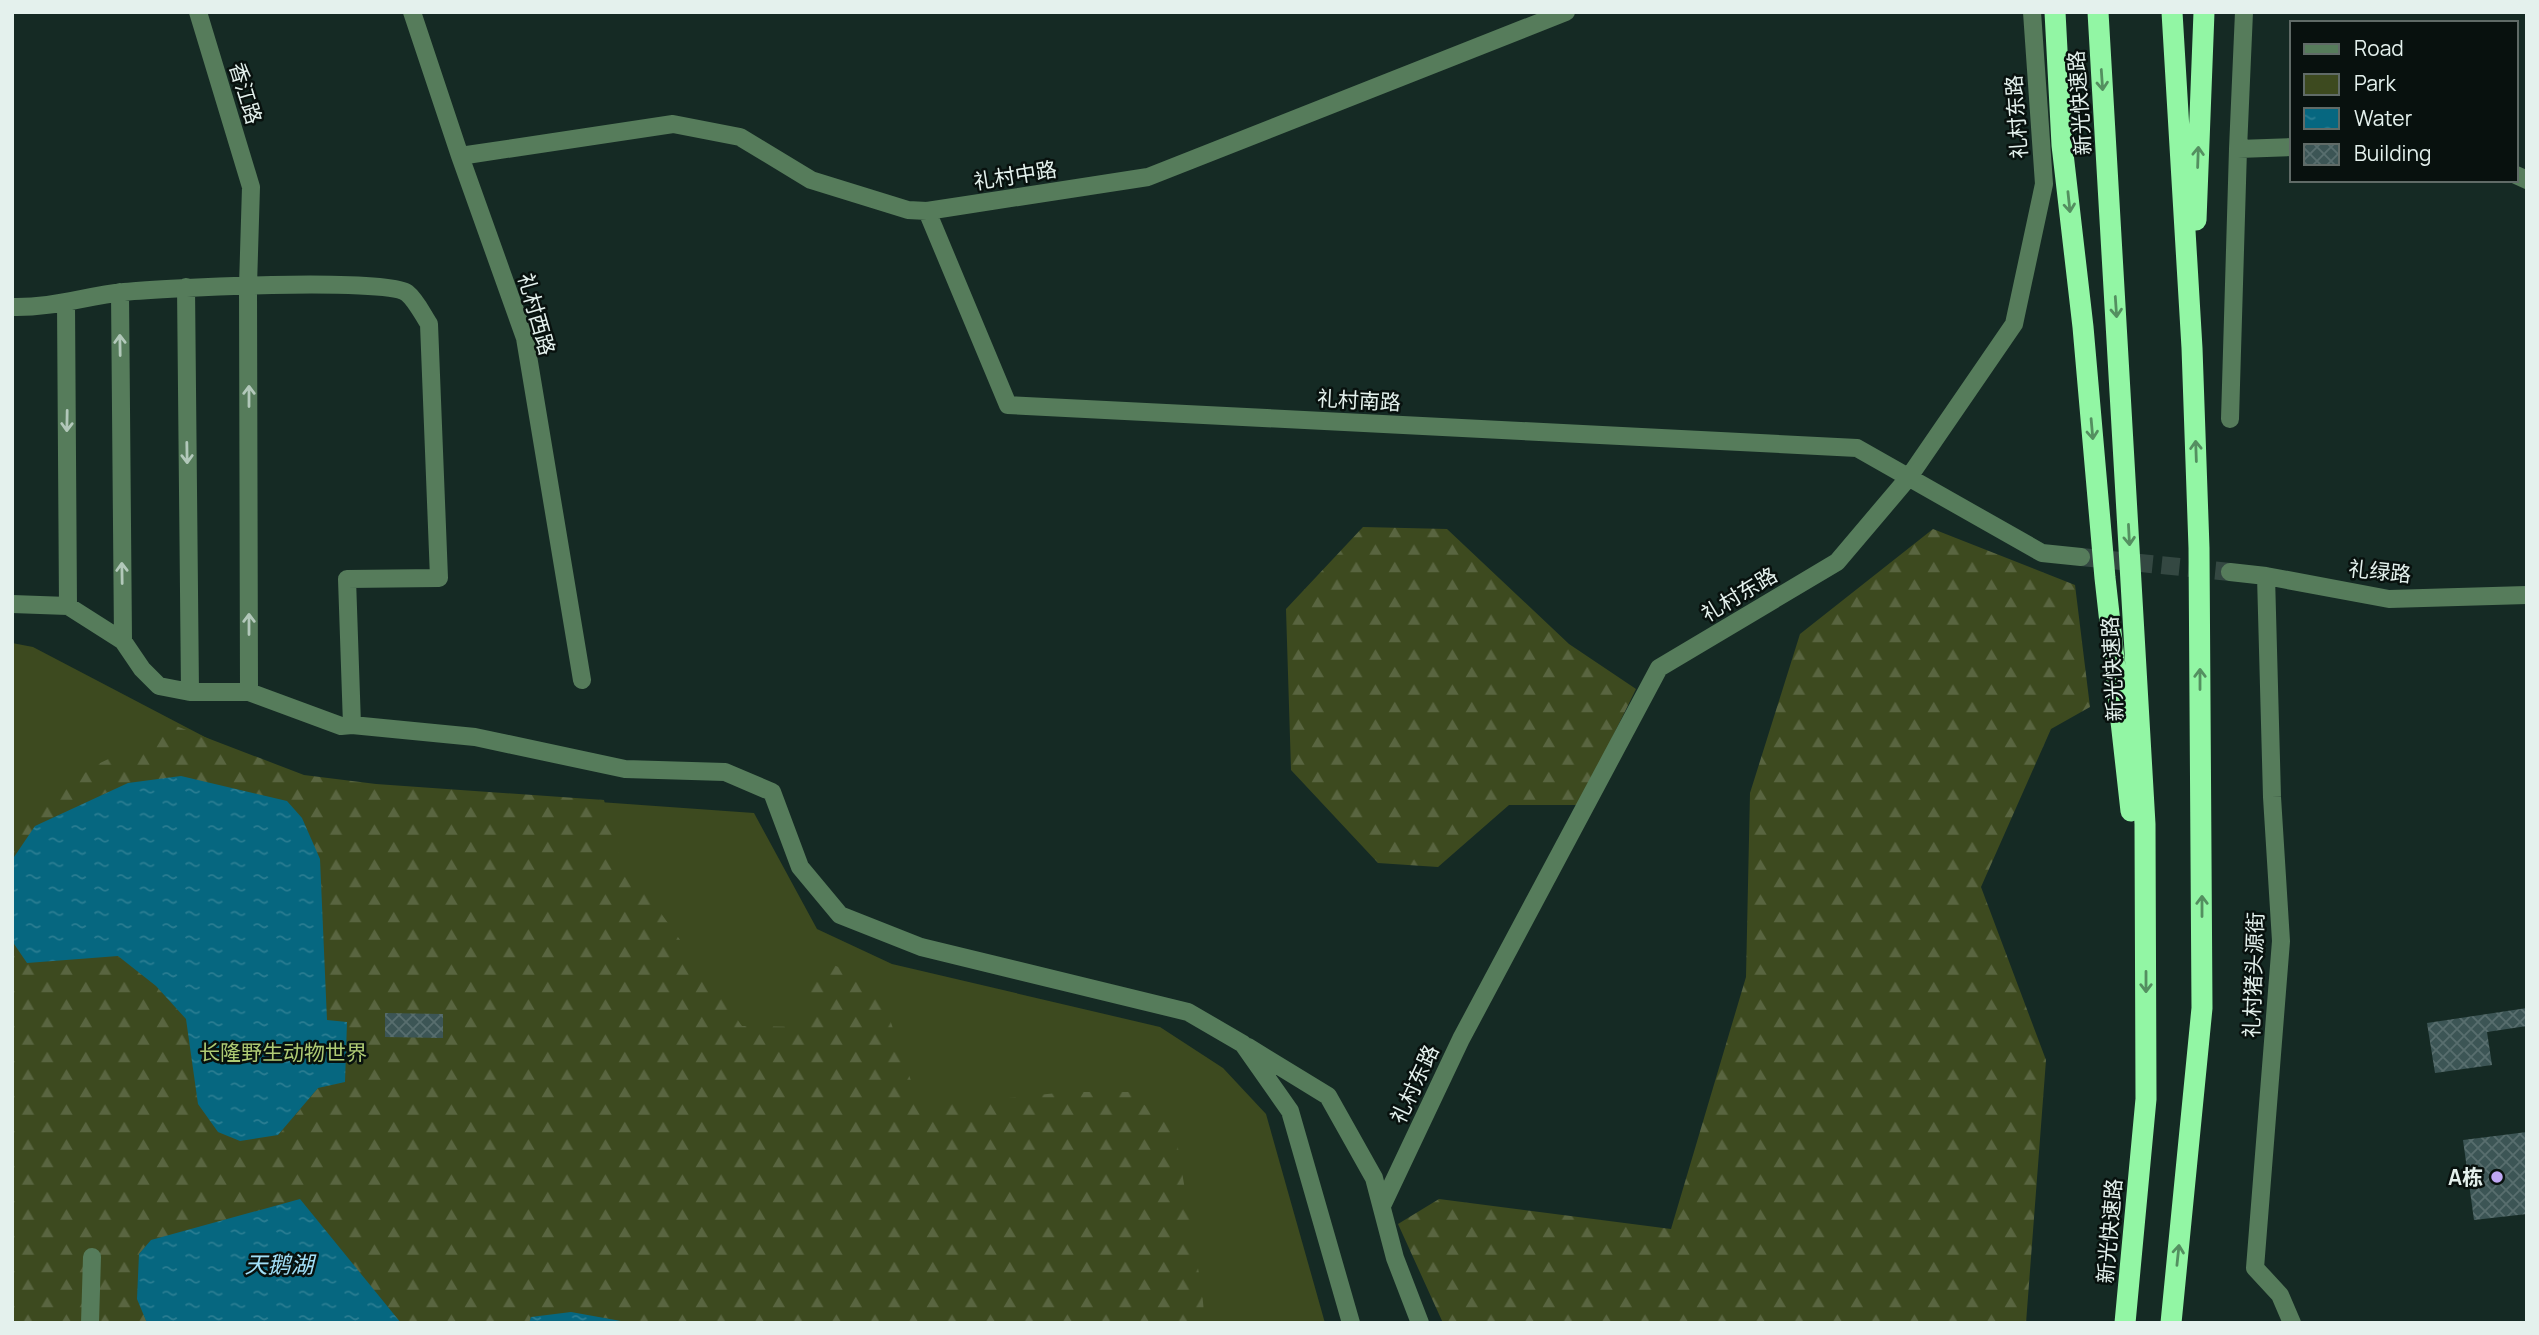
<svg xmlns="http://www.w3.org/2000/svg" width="2539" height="1335" font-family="Manrope,'Noto Sans SC',sans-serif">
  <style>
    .green { fill: #3d4a1f }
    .forest { fill: url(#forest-firs) }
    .water { fill: url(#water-ripples) }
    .building { fill: url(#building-cross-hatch) }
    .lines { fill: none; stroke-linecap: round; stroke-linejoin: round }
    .minor-tunnel { stroke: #344842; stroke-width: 18; stroke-dasharray: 18 9; stroke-linecap: butt }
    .minor { stroke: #567c5b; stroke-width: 18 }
    .highway { stroke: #92f6a4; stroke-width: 21 }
    .oneway { stroke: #548f60 }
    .oneway2 { stroke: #b2c8ba }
    .poi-dot { fill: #c0a8f4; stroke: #08110e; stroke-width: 2.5 }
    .labels { text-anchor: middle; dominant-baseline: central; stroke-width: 5; stroke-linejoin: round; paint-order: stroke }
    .street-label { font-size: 21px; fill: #e4f1ed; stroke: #08110e }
    .park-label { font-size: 21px; fill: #afcb74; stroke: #08110e }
    .poi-label { font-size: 21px; font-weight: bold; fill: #e4f1ed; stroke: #08110e; text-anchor: end }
    .water-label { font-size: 23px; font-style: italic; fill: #a3e0f8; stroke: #08110e }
  </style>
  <defs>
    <pattern id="forest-firs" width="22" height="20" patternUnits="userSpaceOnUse" patternTransform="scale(1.75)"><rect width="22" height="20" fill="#3d4a1f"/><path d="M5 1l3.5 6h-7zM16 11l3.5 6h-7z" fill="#596540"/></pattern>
    <pattern id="water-ripples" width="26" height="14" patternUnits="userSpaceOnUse" patternTransform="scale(1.75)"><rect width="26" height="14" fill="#066780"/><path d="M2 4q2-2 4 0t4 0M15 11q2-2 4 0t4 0" fill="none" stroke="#2a7d92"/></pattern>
    <pattern id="building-cross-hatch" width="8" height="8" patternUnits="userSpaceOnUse" patternTransform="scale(1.75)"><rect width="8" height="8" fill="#3c5555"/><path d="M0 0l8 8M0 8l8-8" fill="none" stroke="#586e6e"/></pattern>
  </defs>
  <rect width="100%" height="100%" fill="#152a24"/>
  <!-- green -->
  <path class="green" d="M 12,643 L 33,647 L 287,780 L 754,813 L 817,929 L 892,964 L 1160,1027 L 1223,1068 L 1266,1114 L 1325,1323 L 12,1323 Z"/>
  <!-- forest -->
  <path class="forest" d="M 1363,527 L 1447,529 L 1569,644 L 1636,689 L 1579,805 L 1509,805 L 1438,867 L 1378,863 L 1291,770 L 1286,609 Z
    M 1933,529 L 2075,585 L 2090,707 L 2051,729 L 1981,887 L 2046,1060 L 2026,1323 L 1443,1323 L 1398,1224 L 1439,1199 L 1671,1229 L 1746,977 L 1750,793 L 1800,634 Z
    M 176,726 L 304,775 L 376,784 L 604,800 L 619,855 L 742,1026 L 802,1027 L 818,959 L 877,982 L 920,1107 L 1067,1092 L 1129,1092 L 1175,1130 L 1202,1292 L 1205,1323 L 632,1323 L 571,1312 L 531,1317 L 529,1323 L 401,1323 L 382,1301 L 151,1240 L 139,1254 L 138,1299 L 147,1323 L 12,1323 L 12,941 L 28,963 L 118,956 L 156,986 L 186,1019 L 198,1104 L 278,1136 L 318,1088 L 345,1082 L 327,1021 L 320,859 L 127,783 L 36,826 L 12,860 L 12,827 L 94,766 Z"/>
  <!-- water -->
  <path class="water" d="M 181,776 L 287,801 L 302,818 L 320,859 L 327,1020 L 347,1022 L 345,1082 L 318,1088 L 278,1135 L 240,1141 L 218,1132 L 198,1104 L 186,1019 L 156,986 L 118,956 L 27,963 L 12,941 L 12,860 L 35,826 L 128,783 Z
    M 300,1199 L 401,1323 L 147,1323 L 137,1299 L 139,1254 L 151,1240 Z
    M 571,1312 L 632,1323 L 529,1323 L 531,1317 Z"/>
  <!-- building -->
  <path class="building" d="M 2527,1008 L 2527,1026 L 2487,1032 L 2492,1065 L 2435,1073 L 2427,1023 Z
    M 385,1013 L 443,1014 L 443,1038 L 385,1037 Z
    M 2527,1132 L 2527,1214 L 2474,1220 L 2463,1140 Z"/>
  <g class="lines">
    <!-- minor-tunnel -->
    <path class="minor-tunnel" d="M 2081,557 L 2230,572"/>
    <!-- minor -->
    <path class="minor" d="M 198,12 L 251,187 L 248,286 L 249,692
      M 412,12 L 460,156 L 525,338 L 582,680
      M 2244,12 L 2238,149 L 2292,147
      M 460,156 L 673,124 L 740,137 L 811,180 L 908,210 L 927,211 L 1148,177 L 1566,12
      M 2516,175 L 2527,180
      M 927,211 L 1008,405 L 1857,448 L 2042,553 L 2081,557
      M 186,287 L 190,692
      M 120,292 L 123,641
      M 66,304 L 68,606
      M 12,307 C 53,308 85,296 124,292 C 162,288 386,277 407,293 C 416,300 423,315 429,324 L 439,578 L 347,579 L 352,725
      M 2230,419 L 2238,149
      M 2230,572 L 2266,576 L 2389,599 L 2527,595
      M 2266,576 L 2272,797 L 2281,941 L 2255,1268 L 2280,1295 L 2292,1323
      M 12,604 L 68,606 L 123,641 L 142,669 L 159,686 L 190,692 L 249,692 L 341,726 L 352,725 L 475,737 L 625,769 L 725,772 L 772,792 L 800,867 L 840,915 L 921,947 L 1188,1012 L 1243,1044 L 1290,1111 L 1351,1323
      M 1248,1047 L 1328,1096 L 1374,1178 L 1395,1258 L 1420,1323
      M 1382,1206 L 1461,1039 L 1659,668 L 1837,562 L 1909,477 L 2014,324 L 2044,184 L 2032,12
      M 90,1323 L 92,1257"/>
    <!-- highway -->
    <path class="highway" d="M 2055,12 L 2062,145 L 2083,327 L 2105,578 L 2131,811
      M 2098,12 L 2145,824 L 2146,1099 L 2125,1323
      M 2196,220 L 2204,12
      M 2171,1323 L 2202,1008 L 2199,548 L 2192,348 L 2172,12"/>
  </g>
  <!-- one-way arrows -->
  <defs><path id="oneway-shaft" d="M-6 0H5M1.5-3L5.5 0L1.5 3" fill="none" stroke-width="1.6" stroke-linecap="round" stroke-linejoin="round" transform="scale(1.75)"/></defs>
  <g class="oneway">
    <use href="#oneway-shaft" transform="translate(2102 80) rotate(86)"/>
    <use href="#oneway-shaft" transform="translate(2198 157) rotate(-88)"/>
    <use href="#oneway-shaft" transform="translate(2069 202) rotate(84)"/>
    <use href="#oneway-shaft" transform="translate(2116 307) rotate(86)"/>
    <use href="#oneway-shaft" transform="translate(2092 429) rotate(85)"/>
    <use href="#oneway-shaft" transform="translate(2196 451) rotate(-92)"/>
    <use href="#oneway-shaft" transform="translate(2129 535) rotate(87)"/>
    <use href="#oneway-shaft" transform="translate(2200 679) rotate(-90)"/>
    <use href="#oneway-shaft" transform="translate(2202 906) rotate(-90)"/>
    <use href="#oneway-shaft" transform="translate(2146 982) rotate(90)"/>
    <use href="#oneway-shaft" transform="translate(2178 1255) rotate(-84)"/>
  </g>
  <g class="oneway2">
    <use href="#oneway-shaft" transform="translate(120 345) rotate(-91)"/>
    <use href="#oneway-shaft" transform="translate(249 396) rotate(-90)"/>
    <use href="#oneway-shaft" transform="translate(67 421) rotate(91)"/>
    <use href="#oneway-shaft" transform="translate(187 453) rotate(89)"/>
    <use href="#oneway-shaft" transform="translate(122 573) rotate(-91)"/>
    <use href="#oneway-shaft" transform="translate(249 624) rotate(-90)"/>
  </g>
  <!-- markers -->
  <circle class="poi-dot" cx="2497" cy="1177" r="7"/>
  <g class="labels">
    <!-- street labels -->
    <g class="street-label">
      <text transform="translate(246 93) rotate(73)">香江路</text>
      <text transform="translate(2079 103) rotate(-94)">新光快速路</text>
      <text transform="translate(2016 117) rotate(-94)">礼村东路</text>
      <text transform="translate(1015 175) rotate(-9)">礼村中路</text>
      <text transform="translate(537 314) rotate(74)">礼村西路</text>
      <text transform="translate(1359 400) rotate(3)">礼村南路</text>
      <text transform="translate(2380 571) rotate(6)">礼绿路</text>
      <text transform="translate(1739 594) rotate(-31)">礼村东路</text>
      <text transform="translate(2112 669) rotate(-93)">新光快速路</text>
      <text transform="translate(2253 975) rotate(-88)">礼村猪头源街</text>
      <text transform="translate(1414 1084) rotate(-65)">礼村东路</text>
      <text transform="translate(2109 1231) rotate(-85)">新光快速路</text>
    </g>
    <!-- park labels -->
    <g class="park-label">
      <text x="283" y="1052">长隆野生动物世界</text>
    </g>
    <!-- poi labels -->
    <g class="poi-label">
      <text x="2483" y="1177">A栋</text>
    </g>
    <!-- water labels -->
    <g class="water-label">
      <text x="279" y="1264">天鹅湖</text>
    </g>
  </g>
  <!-- border -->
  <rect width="2539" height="1335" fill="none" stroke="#e4f1ed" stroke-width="28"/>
  <!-- legend -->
  <rect x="2290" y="21" width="228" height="161" fill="#08110e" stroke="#606b67" stroke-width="2"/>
  <rect x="2304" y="44" width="35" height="10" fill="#567c5b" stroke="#606b67" stroke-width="2"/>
  <text x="2354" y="56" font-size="21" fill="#e4f1ed">Road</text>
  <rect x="2304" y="74" width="35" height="21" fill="#3d4a1f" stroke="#606b67" stroke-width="2"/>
  <text x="2354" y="91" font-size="21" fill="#e4f1ed">Park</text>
  <rect x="2304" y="108" width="35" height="21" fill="url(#water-ripples)" stroke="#606b67" stroke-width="2"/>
  <text x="2354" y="126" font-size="21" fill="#e4f1ed">Water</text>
  <rect x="2304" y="144" width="35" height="21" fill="url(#building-cross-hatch)" stroke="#606b67" stroke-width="2"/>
  <text x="2354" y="161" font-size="21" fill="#e4f1ed">Building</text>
</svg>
